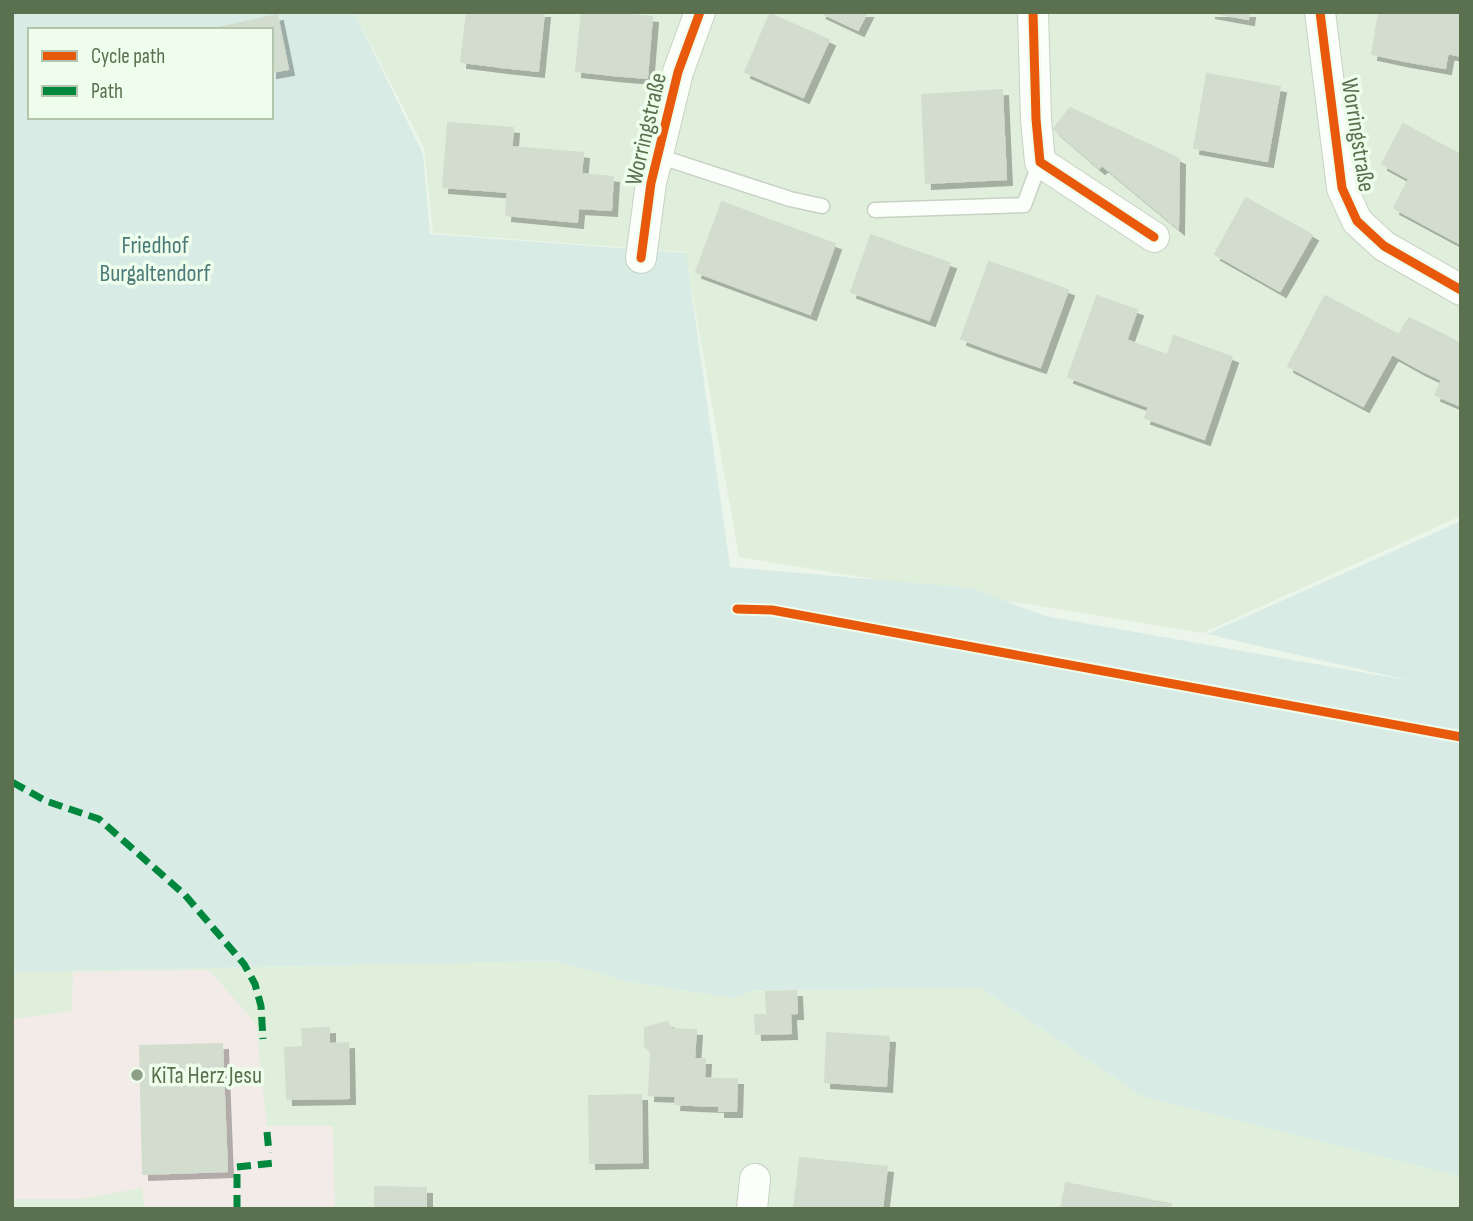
<svg xmlns="http://www.w3.org/2000/svg" width="1473" height="1221" font-family="'Sofia Sans Condensed',sans-serif">
  <style>
    .residential { fill: #e0efdc }
    .education { fill: #f2ebe7 }
    .green { fill: #d8ece5; fill-rule: evenodd }
    .building { fill: #d3ddcf; stroke: #d2ddcd; stroke-width: 2; filter: url(#shadow) }
    .lines { fill: none; stroke-linecap: round; stroke-linejoin: round }
    .lane-casing { stroke: #c7d2c3; stroke-width: 17 }
    .street-casing { stroke: #c7d2c3; stroke-width: 32 }
    .lane { stroke: #fcfefc; stroke-width: 14 }
    .street { stroke: #fcfefc; stroke-width: 30 }
    .quiet { stroke: #00873e; stroke-width: 7; stroke-dasharray: 14 7; stroke-linecap: butt }
    .cycleway-casing { stroke: #eefdec; stroke-width: 13 }
    .cycleway { stroke: #e8590c; stroke-width: 9 }
    .poi-dot { fill: #8d9f85; stroke: #eefdec; stroke-width: 2.5 }
    .labels { text-anchor: middle; dominant-baseline: central; stroke-width: 7; stroke-linejoin: round; paint-order: stroke }
    .street-label { font-size: 24px; fill: #5a704e; stroke: #eefdec }
    .park-label { font-size: 24px; fill: #4b7a79; stroke: #eefdec }
    .poi-label { font-size: 24px; fill: #5a704e; stroke: #eefdec; text-anchor: start }
  </style>
  <defs>
    <filter id="shadow"><feDropShadow dx="6" dy="6" stdDeviation="0" flood-color="#0004"/></filter>
  </defs>
  <rect width="100%" height="100%" fill="#ecf5ea"/>
  <!-- residential -->
  <path class="residential" d="M 354,12 L 1461,12 L 1461,516 L 1203,633 L 739,557 L 685,252 L 433,233 L 424,148 Z
    M 556,961 L 630,982 L 734,998 L 750,991 L 768,990 L 981,988 L 1141,1096 L 1461,1177 L 1461,1209 L 12,1209 L 12,972 Z"/>
  <!-- education -->
  <path class="education" d="M 209,970 L 256,1024 L 267,1126 L 333,1126 L 335,1209 L 145,1209 L 142,1188 L 81,1199 L 12,1199 L 12,1019 L 72,1011 L 73,972 Z"/>
  <!-- green -->
  <path class="green" d="M 12,12 L 354,12 L 423,154 L 430,234 L 686,253 L 730,567 L 972,588 L 1045,616 L 1411,681 L 1207,634 L 1461,521 L 1461,1177 L 1141,1096 L 981,988 L 768,990 L 750,991 L 734,998 L 630,982 L 556,961 L 12,972 L 12,67 L 15,66 L 12,54 ZM 30,30 L 271,30 L 271,117 L 30,117 Z"/>
  <!-- building -->
  <path class="building" d="M 467,12 L 507,12 L 501,67 L 461,62 Z
    M 507,12 L 544,12 L 538,71 L 501,67 Z
    M 582,12 L 618,14 L 612,75 L 576,71 Z
    M 820,12 L 867,12 L 858,30 Z
    M 1209,12 L 1249,12 L 1248,19 Z
    M 1379,12 L 1414,12 L 1405,61 L 1372,54 Z
    M 1414,12 L 1455,12 L 1445,68 L 1405,61 Z
    M 1455,12 L 1461,12 L 1461,56 L 1447,53 Z
    M 618,14 L 652,17 L 647,78 L 612,75 Z
    M 770,14 L 829,40 L 803,97 L 745,72 Z
    M 277,15 L 288,69 L 271,72 L 271,30 L 209,30 Z
    M 1207,74 L 1280,87 L 1267,161 L 1194,148 Z
    M 1002,90 L 1006,179 L 926,183 L 922,95 Z
    M 1070,108 L 1179,159 L 1178,228 L 1102,165 L 1099,168 L 1054,129 Z
    M 448,123 L 513,128 L 508,192 L 443,187 Z
    M 1403,124 L 1461,155 L 1461,244 L 1394,208 L 1409,179 L 1382,164 Z
    M 511,147 L 583,153 L 577,222 L 506,215 Z
    M 581,174 L 613,177 L 611,210 L 578,208 Z
    M 1246,198 L 1312,235 L 1280,291 L 1215,254 Z
    M 722,202 L 775,222 L 750,292 L 696,272 Z
    M 775,222 L 835,244 L 810,314 L 750,292 Z
    M 871,235 L 912,250 L 892,307 L 851,292 Z
    M 912,250 L 950,263 L 929,320 L 892,307 Z
    M 989,262 L 1027,275 L 999,353 L 961,339 Z
    M 1027,275 L 1068,290 L 1040,367 L 999,353 Z
    M 1097,296 L 1137,310 L 1108,392 L 1068,377 Z
    M 1325,296 L 1399,335 L 1409,318 L 1440,333 L 1419,369 L 1392,354 L 1363,406 L 1288,366 Z
    M 1440,333 L 1461,344 L 1461,406 L 1435,395 L 1442,380 L 1419,369 Z
    M 1174,336 L 1232,357 L 1204,439 L 1145,418 Z
    M 1126,340 L 1167,355 L 1149,407 L 1108,392 Z
    M 796,991 L 797,1013 L 767,1014 L 766,992 Z
    M 790,1014 L 791,1033 L 756,1034 L 755,1015 Z
    M 667,1022 L 672,1029 L 696,1030 L 694,1059 L 705,1059 L 704,1078 L 694,1078 L 693,1105 L 675,1104 L 676,1096 L 649,1095 L 651,1052 L 645,1046 L 645,1028 Z
    M 329,1028 L 329,1044 L 348,1043 L 349,1098 L 287,1099 L 285,1048 L 303,1047 L 302,1029 Z
    M 827,1033 L 889,1037 L 886,1086 L 825,1082 Z
    M 222,1044 L 227,1171 L 143,1174 L 140,1046 Z
    M 694,1078 L 720,1079 L 719,1106 L 693,1105 Z
    M 720,1079 L 737,1079 L 736,1111 L 719,1111 Z
    M 641,1095 L 642,1162 L 590,1163 L 589,1096 Z
    M 800,1158 L 887,1167 L 882,1209 L 794,1209 Z
    M 1066,1183 L 1171,1204 L 1170,1209 L 1061,1209 Z
    M 375,1187 L 426,1188 L 426,1209 L 375,1209 Z"/>
  <g class="lines">
    <!-- lane casing -->
    <g class="lane-casing">
      <path id="lane" d="M 658,156 L 790,199 L 822,206
        M 875,210 L 1024,205 L 1040,162"/>
    </g>
    <!-- street casing -->
    <g class="street-casing">
      <path id="street" d="M 1033,12 L 1036,119 L 1040,162 L 1154,237
        M 1320,12 L 1342,188 L 1357,221 L 1384,246 L 1461,290
        M 641,258 L 651,183 L 678,72 L 700,12
        M 752,1209 L 755,1179"/>
    </g>
    <!-- lane -->
    <use href="#lane" class="lane"/>
    <!-- street -->
    <use href="#street" class="street"/>
    <!-- quiet -->
    <path class="quiet" d="M 12,782 L 46,801 L 99,819 L 185,895 L 244,964 L 255,984 L 261,1006 L 263,1039
      M 267,1132 L 269,1153
      M 237,1209 L 237,1167 L 274,1163"/>
    <!-- cycleway casing -->
    <g class="cycleway-casing">
      <path id="cycleway" d="M 1033,12 L 1036,119 L 1040,162 L 1154,237
        M 1320,12 L 1342,188 L 1357,221 L 1384,246 L 1461,290
        M 641,258 L 651,183 L 678,72 L 700,12
        M 737,609 L 772,610 L 1461,737"/>
    </g>
    <!-- cycleway -->
    <use href="#cycleway" class="cycleway"/>
  </g>
  <!-- markers -->
  <circle class="poi-dot" cx="137" cy="1075" r="7"/>
  <g class="labels">
    <!-- street labels -->
    <g class="street-label">
      <text transform="translate(646 129) rotate(-77)">Worringstraße</text>
      <text transform="translate(1358 135) rotate(81)">Worringstraße</text>
    </g>
    <!-- park labels -->
    <g class="park-label">
      <text x="155" y="245">Friedhof<tspan x="155" dy="28">Burgaltendorf</tspan></text>
    </g>
    <!-- poi labels -->
    <g class="poi-label">
      <text x="151" y="1075">KiTa Herz Jesu</text>
    </g>
  </g>
  <!-- border -->
  <rect width="1473" height="1221" fill="none" stroke="#5a704e" stroke-width="28"/>
  <!-- legend -->
  <rect x="28" y="28" width="245" height="91" fill="#eefdec" stroke="#b3c5ad" stroke-width="2"/>
  <rect x="42" y="51" width="35" height="10" fill="#e8590c" stroke="#b3c5ad" stroke-width="2"/>
  <text x="91" y="63" font-size="21" fill="#5a704e">Cycle path</text>
  <rect x="42" y="86" width="35" height="10" fill="#00873e" stroke="#b3c5ad" stroke-width="2"/>
  <text x="91" y="98" font-size="21" fill="#5a704e">Path</text>
</svg>
